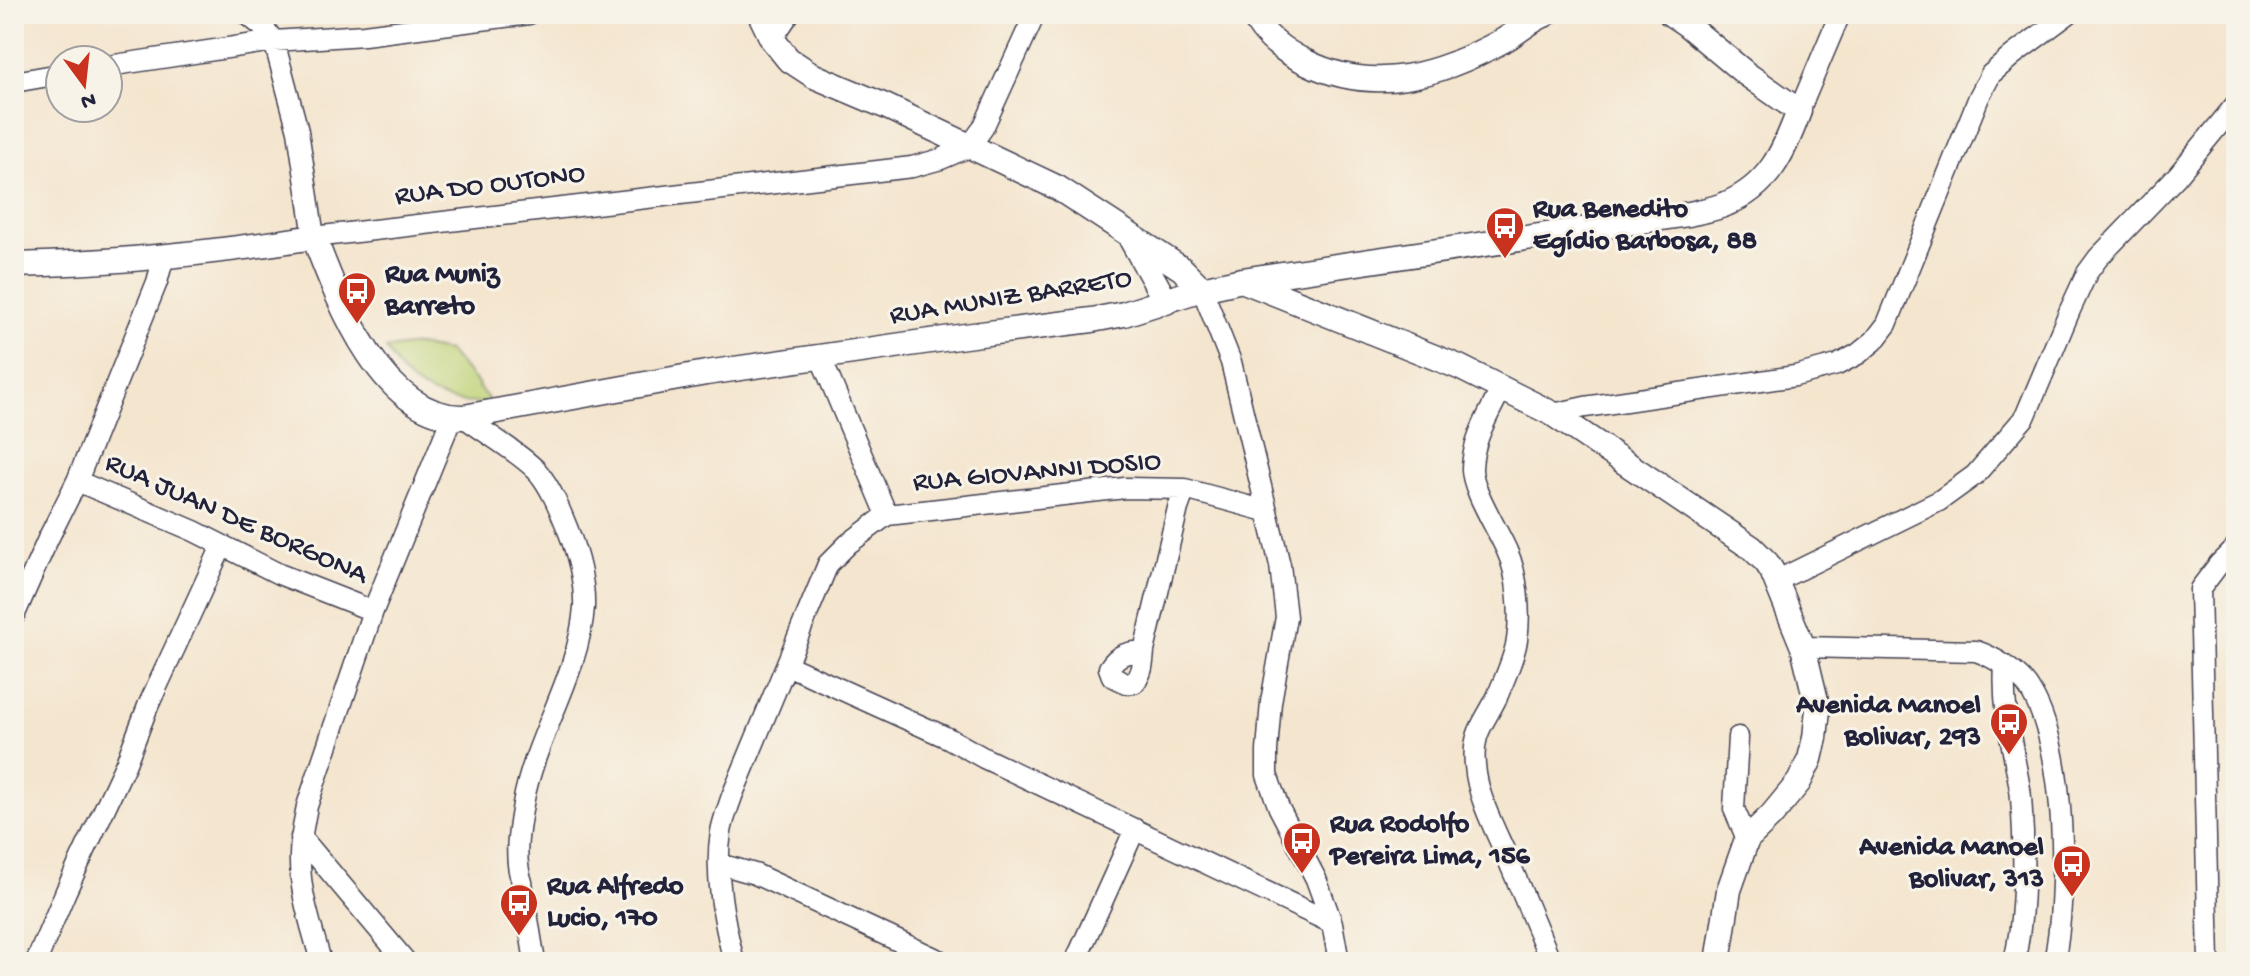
<svg xmlns="http://www.w3.org/2000/svg" width="2250" height="976" font-family="'Gochi Hand',sans-serif">
  <style>
    .green { fill: #bdd175; stroke: #707a58; stroke-width: 2 }
    .lines { fill: none; stroke-linecap: round; stroke-linejoin: round }
    .minor-casing { stroke: #423f51; stroke-width: 23 }
    .tertiary-casing { stroke: #423f51; stroke-width: 27 }
    .minor { stroke: #fff; stroke-width: 20 }
    .tertiary { stroke: #fff; stroke-width: 24 }
    .labels { text-anchor: middle; dominant-baseline: central; stroke-width: 6; stroke-linejoin: round; paint-order: stroke }
    .street-label { font-size: 28px; fill: #22223b; stroke: #f7f3e8 }
    .poi-label { font-size: 28px; font-weight: bold; fill: #22223b; stroke: #f7f3e8; text-anchor: start }
  </style>
  <rect width="100%" height="100%" fill="#f7f3e8"/>
  <filter id="ink" filterUnits="userSpaceOnUse"><feTurbulence type="fractalNoise" baseFrequency=".0125" numOctaves="2"/><feDisplacementMap in="SourceGraphic" scale="16" xChannelSelector="R" yChannelSelector="G"/><feConvolveMatrix kernelMatrix="1 2 1 2 8 2 1 2 1" color-interpolation-filters="sRGB"/></filter>
  <filter id="wash" filterUnits="userSpaceOnUse"><feTurbulence type="fractalNoise" baseFrequency=".006" numOctaves="4" result="noise"/><feDisplacementMap in="SourceGraphic" scale="32" xChannelSelector="R" yChannelSelector="G"/><feGaussianBlur stdDeviation="1.8" result="paint"/><feColorMatrix in="noise" values="0 0 0 0 0 0 0 0 0 0 0 0 0 0 0 0 0 1.4 0 .05"/><feComposite in="paint" operator="in"/></filter>
  <g filter="url(#wash)">
    <rect width="100%" height="100%" fill="#f4e5ce"/>
    <!-- green -->
    <path class="green" d="M 416,345 L 448,351 L 479,385 L 478,387 L 491,402 C 462,406 427,397 405,376 C 397,368 392,358 386,349 Z"/>
  </g>
  <g filter="url(#ink)">
    <g class="lines">
      <!-- minor casing -->
      <g class="minor-casing">
        <path id="minor" d="M 247,14 L 264,28 L 274,41 L 298,131 L 314,237 L 912,167 L 941,159 L 969,147 L 983,128 L 1035,14
          M 772,39 L 789,14
          M 108,66 L 274,41 L 364,35 L 529,14
          M 14,82 L 60,74
          M 1799,111 L 1840,14
          M 1202,289 L 1231,362 L 1280,565 L 1286,617 L 1271,702 L 1267,751 L 1267,775 L 1279,808 L 1316,879 L 1332,923 L 1339,962
          M 820,356 L 887,515 L 1125,488 L 1185,489 L 1266,511
          M 1501,389 C 1489,414 1473,439 1472,468 C 1471,488 1498,530 1507,551 C 1518,574 1521,615 1517,640 C 1514,659 1504,680 1497,697 C 1484,724 1472,732 1475,765 C 1477,794 1492,824 1504,850 C 1520,888 1536,925 1551,962
          M 1553,414 L 1585,407 L 1795,376 L 1837,365 L 1858,354 L 1874,341 L 1887,324 L 1979,97 L 1991,74 L 2013,55 L 2068,14
          M 464,417 C 485,433 520,453 537,471 C 551,487 560,510 568,530 C 577,553 585,581 584,607 C 579,676 535,736 523,804 C 519,828 513,858 522,882 L 535,962
          M 77,481 L 194,531 L 279,574 L 373,611
          M 1776,581 L 1939,501 L 1975,475 L 2025,417 L 2070,310 L 2087,273 L 2098,258 L 2177,176 L 2236,104
          M 14,616 L 48,539 L 77,481 L 157,282 L 164,256
          M 1803,647 L 1976,651 C 1994,657 2020,673 2030,690 C 2067,749 2068,894 2054,962
          M 1144,651 C 1128,652 1117,654 1109,668 L 1112,676 L 1126,683 L 1134,683 C 1143,673 1143,663 1144,651 L 1178,508 L 1185,489
          M 787,665 L 950,739 L 984,758 L 1332,923
          M 2005,666 C 2002,709 2013,747 2020,789 C 2022,803 2022,818 2023,832 C 2024,876 2024,919 2014,962
          M 1738,737 L 1734,809 L 1747,839
          M 301,837 L 406,962
          M 720,864 L 755,874 L 943,962
          M 36,962 L 66,891 L 126,763 L 148,706 L 222,546
          M 321,962 C 312,927 299,893 300,856 C 300,839 304,823 307,806 L 373,611 L 452,417
          M 734,962 C 724,922 714,874 721,832 C 723,820 728,808 732,796 L 828,564 L 848,544 L 887,515
          M 1075,962 L 1135,829
          M 2209,962 L 2200,589 L 2219,564 L 2236,547"/>
      </g>
      <!-- tertiary casing -->
      <g class="tertiary-casing">
        <path id="tertiary" d="M 760,14 L 772,39 L 788,59 L 814,76 L 885,106 L 1058,188 L 1182,269 L 1202,289
          M 1253,14 C 1263,36 1285,52 1306,62 C 1375,96 1440,75 1504,40 C 1518,32 1530,20 1546,14
          M 1131,239 L 1166,302
          M 14,265 C 114,263 215,253 314,237 C 338,300 382,419 464,417 L 706,373 L 965,336 L 1092,320 L 1124,314 L 1202,289 L 1242,280 L 1689,214 C 1701,211 1715,209 1726,204 C 1769,186 1784,152 1799,111 L 1745,73 L 1686,24 L 1671,14
          M 1244,281 L 1459,367 L 1553,414 L 1752,548 L 1767,563 L 1772,571 L 1803,647 L 1818,709 L 1815,738 L 1810,759 L 1799,782 L 1771,816 L 1747,839 L 1729,890 L 1718,962"/>
      </g>
      <!-- minor -->
      <use href="#minor" class="minor"/>
      <!-- tertiary -->
      <use href="#tertiary" class="tertiary"/>
    </g>
  </g>
  <!-- icons -->
  <defs>
    <g id="bus-pin" transform="scale(2)"><path d="M0 17L-7.5 6A9.5 9.5 0 1 1 7.5 6Z" fill="#c8321e" stroke="#f7f3e8"/><path d="M-5-6H5V4H4V6H2V4H-2V6H-4V4H-5ZM-3.5-4V0h7V-4ZM-3.5 1.2v1.5H-2V1.2ZM2 1.2v1.5H3.5V1.2Z" fill="#fff"/></g>
  </defs>
  <g fill-rule="evenodd">
    <use href="#bus-pin" x="1505" y="226"/>
    <use href="#bus-pin" x="357" y="291"/>
    <use href="#bus-pin" x="2009" y="722"/>
    <use href="#bus-pin" x="1302" y="841"/>
    <use href="#bus-pin" x="2072" y="864"/>
    <use href="#bus-pin" x="519" y="903"/>
  </g>
  <g class="labels">
    <!-- street labels -->
    <g class="street-label">
      <text transform="translate(490 186) rotate(-7)">RUA DO OUTONO</text>
      <text transform="translate(1011 298) rotate(-9)">RUA MUNIZ BARRETO</text>
      <text transform="translate(1037 473) rotate(-5)">RUA GIOVANNI DOSIO</text>
      <text transform="translate(236 520) rotate(24)">RUA JUAN DE BORGONA</text>
    </g>
    <!-- poi labels -->
    <g class="poi-label">
      <text x="1533" y="210">Rua Benedito<tspan x="1533" dy="32">Egídio Barbosa, 88</tspan></text>
      <text x="385" y="275">Rua Muniz<tspan x="385" dy="32">Barreto</tspan></text>
      <text x="1981" y="706" text-anchor="end">Avenida Manoel<tspan x="1981" dy="32">Bolivar, 293</tspan></text>
      <text x="1330" y="825">Rua Rodolfo<tspan x="1330" dy="32">Pereira Lima, 156</tspan></text>
      <text x="2044" y="848" text-anchor="end">Avenida Manoel<tspan x="2044" dy="32">Bolivar, 313</tspan></text>
      <text x="547" y="887">Rua Alfredo<tspan x="547" dy="32">Lucio, 170</tspan></text>
    </g>
  </g>
  <!-- margin -->
  <rect width="2250" height="976" fill="none" stroke="#f7f3e8" stroke-width="48"/>
  <!-- north arrow -->
  <g transform="translate(84 84) rotate(165)"><circle r="38" fill="#f7f3e8" stroke="#a29fa3" stroke-width="2"/>
  <path d="M0-6L14 30L0 20L-14 30Z" fill="#c8321e"/>
  <text y="-12" font-size="22" font-weight="bold" text-anchor="middle" fill="#22223b">N</text>
  </g>
</svg>
